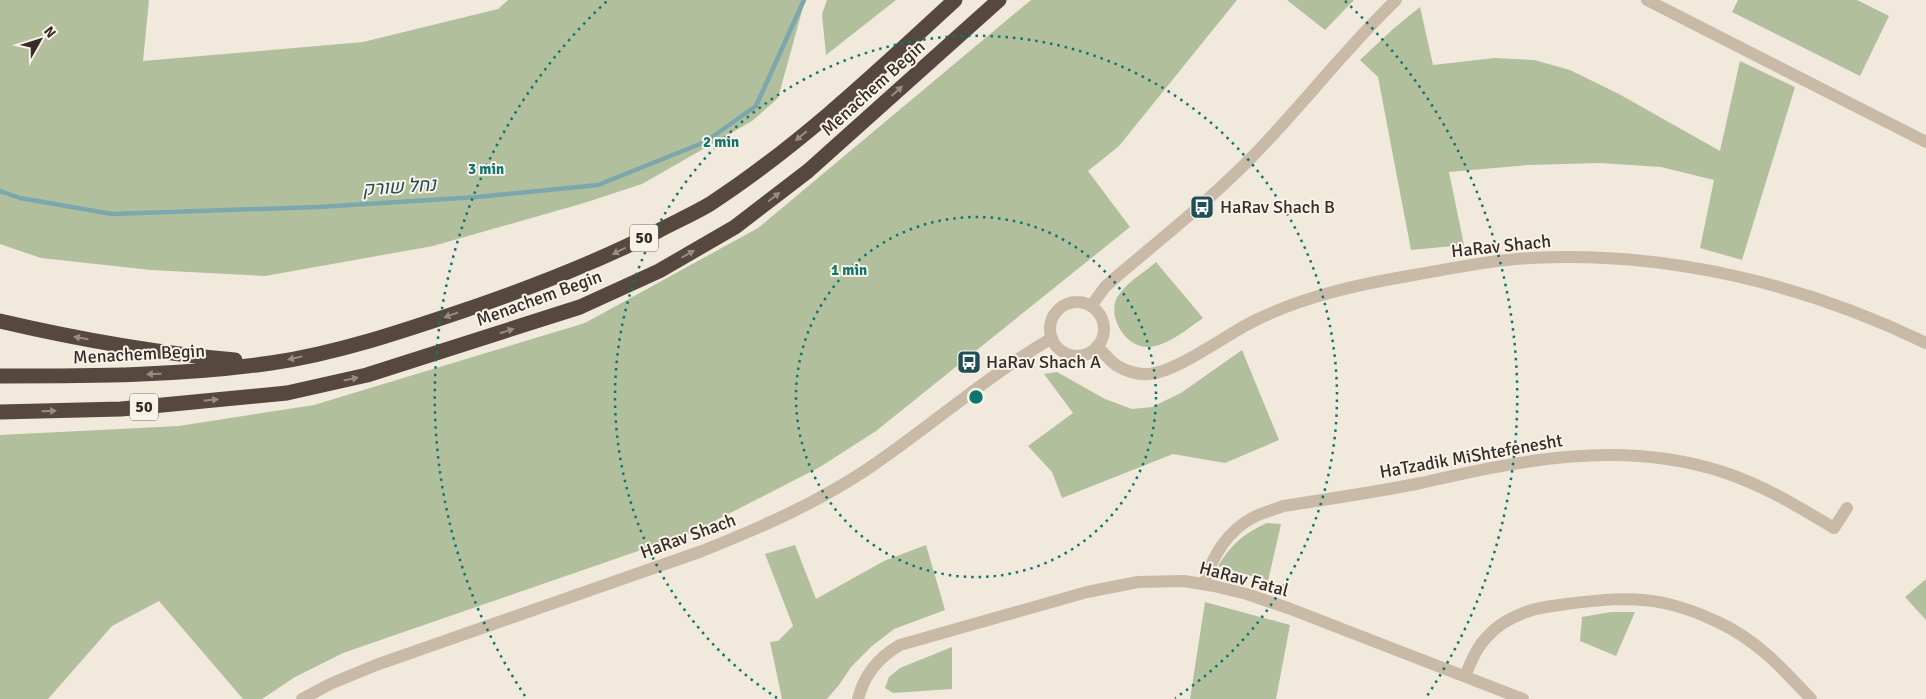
<svg xmlns="http://www.w3.org/2000/svg" width="1926" height="699" font-family="Signika,Heebo,sans-serif">
  <style>
    .green { fill: #b1bf9c }
    .lines { fill: none; stroke-linecap: round; stroke-linejoin: round }
    .stream { stroke: #7ca7ad; stroke-width: 4.5 }
    .minor { stroke: #c9baa8; stroke-width: 12 }
    .motorway { stroke: #56483f; stroke-width: 15 }
    .oneway { fill: #978c83 }
    .ring { fill: none; stroke: #0f766e; stroke-width: 2.5; stroke-dasharray: 2.5 5 }
    .labels { text-anchor: middle; dominant-baseline: central; stroke-width: 4; stroke-linejoin: round; paint-order: stroke }
    .shield { fill: #f9f2e8; stroke: #706862; stroke-width: 1 }
    .shield-label { font-size: 16px; font-weight: bold; fill: #362d28 }
    .street-label { font-size: 18px; fill: #362d28; stroke: #f9f2e8 }
    .poi-label { font-size: 18px; fill: #362d28; stroke: #f9f2e8; text-anchor: start }
    .water-label { font-size: 19px; font-style: italic; fill: #1f4e56; stroke: #f9f2e8 }
    .centre { fill: #0f766e; stroke: #f9f2e8; stroke-width: 2.5 }
    .ring-label { font-size: 15px; text-anchor: middle; font-weight: bold; fill: #0f766e; stroke: #f9f2e8; stroke-width: 4; stroke-linejoin: round; paint-order: stroke }
  </style>
  <rect width="100%" height="100%" fill="#f1e9dc"/>
  <!-- green -->
  <path class="green" d="M 0,0 L 149,0 L 143,61 L 363,42 L 498,9 L 508,0 L 805,0 L 778,98 L 752,121 L 642,184 L 584,203 L 433,246 L 265,276 L 151,270 L 41,258 L 0,244 Z
    M 827,0 L 896,0 L 826,55 L 822,14 Z
    M 1031,0 L 1237,0 L 1119,146 L 1088,171 L 1130,227 L 876,431 L 820,467 L 693,532 L 343,653 L 295,677 L 262,699 L 243,699 L 159,601 L 112,626 L 48,699 L 0,699 L 0,435 L 179,426 L 314,405 L 585,323 L 758,228 Z
    M 1287,0 L 1354,0 L 1325,30 Z
    M 1738,0 L 1857,0 L 1889,16 L 1860,76 L 1732,12 Z
    M 1420,7 L 1433,65 L 1495,58 L 1534,60 L 1570,70 L 1619,94 L 1720,151 L 1740,61 L 1795,87 L 1742,260 L 1700,248 L 1714,180 L 1661,167 L 1600,163 L 1528,165 L 1449,172 L 1464,245 L 1411,250 L 1378,77 L 1360,60 L 1393,29 Z
    M 1156,262 L 1203,318 C 1187,329 1168,346 1148,347 C 1124,348 1104,312 1120,293 C 1129,281 1145,272 1156,262 Z
    M 1242,350 L 1279,440 L 1225,463 L 1173,454 L 1062,498 L 1052,472 L 1028,446 L 1073,413 L 1044,374 L 1057,372 L 1105,399 L 1132,409 L 1152,407 L 1181,393 Z
    M 1267,523 L 1281,524 L 1268,581 L 1218,566 C 1231,545 1244,533 1267,523 Z
    M 795,545 L 816,599 L 884,561 L 926,545 L 945,610 L 894,629 L 872,646 L 851,667 L 839,685 L 827,699 L 782,699 L 770,642 L 778,641 L 793,626 L 765,554 Z
    M 1926,579 L 1926,620 L 1905,597 Z
    M 1205,602 L 1290,625 L 1276,699 L 1190,699 Z
    M 1611,612 L 1635,612 L 1616,656 L 1580,641 L 1582,617 Z
    M 952,647 L 952,689 L 893,693 L 885,688 L 889,677 L 900,668 Z"/>
  <g class="lines">
    <!-- stream -->
    <path class="stream" d="M 0,191 L 20,198 L 112,214 L 318,207 L 477,197 L 598,185 L 705,142 L 756,106 L 804,0"/>
    <!-- minor -->
    <path class="minor" d="M 1647,0 L 1926,142
      M1050 329a27 27 0 1 1 54 0a27 27 0 1 1-54 0Z
      M 1091,306 L 1105,287 L 1116,277 C 1160,240 1206,203 1247,162 C 1299,110 1343,51 1396,0
      M 1097,346 C 1103,352 1109,360 1116,365 C 1125,371 1138,375 1149,374 C 1177,372 1227,334 1254,321 C 1304,296 1360,284 1414,275 C 1453,268 1492,260 1531,258 C 1668,251 1804,284 1926,343
      M 1205,584 C 1211,557 1228,530 1254,517 C 1263,512 1274,510 1283,506 C 1329,499 1376,492 1421,483 C 1523,460 1621,439 1723,472 C 1763,485 1799,507 1834,528 L 1847,508
      M 1465,676 C 1471,662 1476,648 1487,637 C 1497,625 1514,616 1529,611 C 1540,607 1554,606 1566,604 C 1598,600 1632,596 1664,603 C 1683,607 1701,614 1718,622 C 1758,641 1781,667 1811,699
      M 302,699 L 330,684 L 376,665 L 702,551 C 760,528 817,503 869,468 C 931,426 987,376 1052,338
      M 858,699 C 864,675 879,657 900,645 L 1087,592 L 1138,582 L 1184,581 L 1214,586 L 1247,594 L 1288,608 L 1523,699"/>
    <!-- motorway -->
    <path class="motorway" d="M 0,321 C 77,339 156,353 235,360
      M 0,376 C 90,376 182,376 271,363 C 339,353 406,330 471,308 C 535,286 597,262 658,231 C 675,222 693,214 710,204 C 799,146 877,72 955,0
      M 0,412 L 121,409 L 287,393 L 367,375 L 580,307 L 659,271 L 735,227 L 808,171 L 999,0"/>
  </g>
  <!-- one-way arrows -->
  <defs><path id="oneway-solid" d="M-6-.8H1V-3.2L6.5 0L1 3.2V.8H-6Z" transform="scale(1.25)"/></defs>
  <g class="oneway">
    <use href="#oneway-solid" transform="translate(897 91) rotate(-42)"/>
    <use href="#oneway-solid" transform="translate(801 136) rotate(140)"/>
    <use href="#oneway-solid" transform="translate(774 197) rotate(-37)"/>
    <use href="#oneway-solid" transform="translate(619 251) rotate(153)"/>
    <use href="#oneway-solid" transform="translate(688 254) rotate(-30)"/>
    <use href="#oneway-solid" transform="translate(451 315) rotate(161)"/>
    <use href="#oneway-solid" transform="translate(507 331) rotate(-18)"/>
    <use href="#oneway-solid" transform="translate(81 338) rotate(-170)"/>
    <use href="#oneway-solid" transform="translate(295 358) rotate(168)"/>
    <use href="#oneway-solid" transform="translate(154 374) rotate(179)"/>
    <use href="#oneway-solid" transform="translate(351 379) rotate(-12)"/>
    <use href="#oneway-solid" transform="translate(211 400) rotate(-6)"/>
    <use href="#oneway-solid" transform="translate(49 411) rotate(-1)"/>
  </g>
  <!-- distance rings -->
  <g class="ring">
    <circle cx="976" cy="397" r="180"/>
    <path d="M777 698A361 361 0 1 1 1175 698"/>
    <path d="M525 696A541 541 0 0 1 607 1M1345 1A541 541 0 0 1 1427 696"/>
  </g>
  <!-- icons -->
  <defs>
    <g id="bus-square" transform="scale(1.25)"><rect x="-9" y="-9" width="18" height="18" rx="4" fill="#1f4e56" stroke="#f9f2e8"/><path d="M-5-6H5V4H4V6H2V4H-2V6H-4V4H-5ZM-3.5-4V0h7V-4ZM-3.5 1.2v1.5H-2V1.2ZM2 1.2v1.5H3.5V1.2Z" fill="#fff"/></g>
  </defs>
  <g fill-rule="evenodd">
    <use href="#bus-square" x="1202" y="207"/>
    <use href="#bus-square" x="969" y="362"/>
  </g>
  <g class="labels">
    <!-- shield labels -->
    <g class="shield">
      <rect x="630" y="224.5" width="28" height="27" rx="4"/>
      <rect x="130" y="393.5" width="28" height="27" rx="4"/>
    </g>
    <g class="shield-label">
      <text x="644" y="238">50</text>
      <text x="144" y="407">50</text>
    </g>
    <!-- street labels -->
    <g class="street-label">
      <text transform="translate(873 88) rotate(-42)">Menachem Begin</text>
      <text transform="translate(1501 246) rotate(-6)">HaRav Shach</text>
      <text transform="translate(539 298) rotate(-20)">Menachem Begin</text>
      <text transform="translate(139 354) rotate(-3)">Menachem Begin</text>
      <text transform="translate(1471 456) rotate(-10)">HaTzadik MiShtefenesht</text>
      <text transform="translate(688 536) rotate(-20)">HaRav Shach</text>
      <text transform="translate(1244 579) rotate(15)">HaRav Fatal</text>
    </g>
    <!-- poi labels -->
    <g class="poi-label">
      <text x="1220" y="207">HaRav Shach B</text>
      <text x="986" y="362">HaRav Shach A</text>
    </g>
    <!-- water labels -->
    <g class="water-label">
      <text transform="translate(399 187) rotate(-4)">נחל שורק</text>
    </g>
  </g>
  <circle cx="976" cy="397" r="8" class="centre"/>
  <g class="ring-label">
    <text x="721" y="147">2 min</text>
    <text x="486" y="174">3 min</text>
    <text x="849" y="275">1 min</text>
  </g>
  <!-- north arrow -->
  <g transform="translate(40 40) rotate(51)" stroke="#f9f2e8" stroke-width="4" paint-order="stroke">
  <path d="M0-4L9 19L0 12L-9 19Z" fill="#362d28"/>
  <text y="-8" font-size="14" font-weight="bold" text-anchor="middle" fill="#362d28">N</text>
  </g>
</svg>
